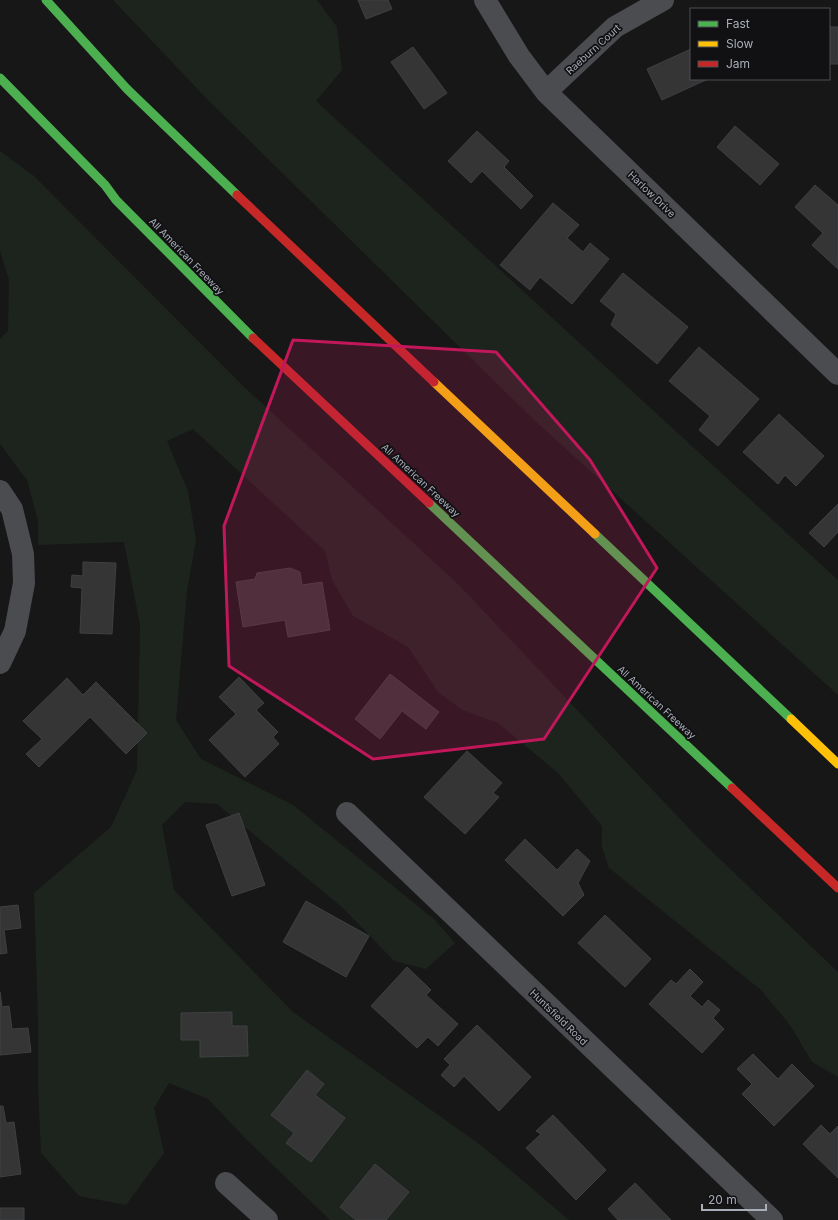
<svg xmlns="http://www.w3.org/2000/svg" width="838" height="1220" font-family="Inter,sans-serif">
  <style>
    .green { fill: #1d241e }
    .building { fill: #353536; stroke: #3f4043 }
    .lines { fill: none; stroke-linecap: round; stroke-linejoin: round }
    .street { stroke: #4b4c50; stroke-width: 22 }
    .fast { stroke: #4caf50; stroke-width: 9 }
    .slow { stroke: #ffc107; stroke-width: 9 }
    .jam { stroke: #c62828; stroke-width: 9 }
    .marked { fill: #c2185b; fill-opacity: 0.2; stroke: #c2185b; stroke-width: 3; stroke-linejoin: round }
    .labels { text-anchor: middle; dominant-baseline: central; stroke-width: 3.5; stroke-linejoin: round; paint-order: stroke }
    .street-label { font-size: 10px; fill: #a8adb8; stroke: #111113 }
  </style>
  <rect width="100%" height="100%" fill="#171717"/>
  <!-- green -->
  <path class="green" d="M 113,0 L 317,0 L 337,27 L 342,70 L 316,101 L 838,580 L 838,695 L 535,421 L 208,100 Z
    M 0,151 L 34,176 L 242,385 L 459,585 L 700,840 L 838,972 L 838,1077 L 812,1062 L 790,1025 L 761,990 L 609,868 L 602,847 L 602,826 L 558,773 L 498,723 L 462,710 L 438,692 L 408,647 L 353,616 L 332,580 L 325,551 L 193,429 L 167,441 L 188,491 L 196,540 L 187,591 L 176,720 L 201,759 L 293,805 L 435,920 L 455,943 L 426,969 L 394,961 L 343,908 L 217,804 L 185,802 L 162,825 L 174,890 L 293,1012 L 482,1146 L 569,1220 L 330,1220 L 246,1139 L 208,1099 L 169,1083 L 154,1108 L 164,1153 L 126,1205 L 79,1196 L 41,1153 L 38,1086 L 38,1020 L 34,893 L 111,827 L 137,770 L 140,625 L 124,542 L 38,545 L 38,521 L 27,480 L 0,444 L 0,339 L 8,331 L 9,280 L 0,251 Z"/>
  <!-- building -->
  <path class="building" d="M 358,0 L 388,0 L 392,9 L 366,19 Z
    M 829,27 L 838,27 L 838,64 L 829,64 Z
    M 413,47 L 447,93 L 424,109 L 391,62 Z
    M 691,49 L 691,79 L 708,79 L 662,100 L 647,69 Z
    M 735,126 L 779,164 L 760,185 L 717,147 Z
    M 477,131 L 509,161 L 504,167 L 533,196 L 521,209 L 482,171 L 471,183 L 448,161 Z
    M 815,185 L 838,205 L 838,269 L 812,245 L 823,233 L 795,207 Z
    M 553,203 L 579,225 L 567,238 L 583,252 L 590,243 L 609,259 L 572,304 L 540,277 L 530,290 L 500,265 Z
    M 623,273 L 688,327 L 657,364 L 611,325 L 616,314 L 600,301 Z
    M 699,347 L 759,399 L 718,446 L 699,430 L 710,416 L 669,381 Z
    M 779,414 L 824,456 L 796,486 L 785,475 L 778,484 L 743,452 Z
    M 838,504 L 838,532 L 824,547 L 809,533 Z
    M 83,562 L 116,563 L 112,634 L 80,633 L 82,588 L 71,587 L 72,575 L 83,576 Z
    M 290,568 L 300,572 L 302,585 L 322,582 L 330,630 L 288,637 L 285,620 L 243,627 L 236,582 L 255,579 L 257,573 Z
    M 390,674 L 439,712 L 426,729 L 402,711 L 380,739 L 355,719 Z
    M 239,677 L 264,703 L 256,710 L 278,732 L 273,737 L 279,744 L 245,777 L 209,740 L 236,714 L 219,697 Z
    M 67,678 L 83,695 L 96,682 L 147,733 L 126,754 L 90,717 L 39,767 L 26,754 L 42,739 L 23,721 Z
    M 467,751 L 502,783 L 493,793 L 499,797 L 465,834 L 424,797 Z
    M 239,813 L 265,885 L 232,896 L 206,825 Z
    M 525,839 L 557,870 L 577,849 L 590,861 L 578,883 L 584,895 L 563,916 L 505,860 Z
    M 306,901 L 369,936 L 346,977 L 283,942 Z
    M 18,905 L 21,928 L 4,930 L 7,953 L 0,954 L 0,907 Z
    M 605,915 L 651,959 L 625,987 L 578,943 Z
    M 407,967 L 431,990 L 426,995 L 458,1024 L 438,1046 L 428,1037 L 417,1048 L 371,1006 Z
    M 690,969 L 703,982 L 690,996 L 702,1007 L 708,1000 L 720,1010 L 713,1018 L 724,1029 L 702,1053 L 649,1004 L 671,980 L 676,984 Z
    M 0,992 L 2,1007 L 9,1006 L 12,1029 L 28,1028 L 31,1052 L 0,1055 Z
    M 232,1012 L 232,1026 L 247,1026 L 248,1056 L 200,1057 L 200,1040 L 181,1040 L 181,1013 Z
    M 477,1025 L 531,1077 L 499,1111 L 464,1076 L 454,1087 L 441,1075 L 450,1065 L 444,1059 Z
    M 753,1054 L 778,1079 L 792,1064 L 814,1086 L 774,1126 L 742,1094 L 752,1084 L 737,1069 Z
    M 307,1070 L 324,1084 L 315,1095 L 345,1118 L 311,1162 L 286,1143 L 294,1133 L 271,1115 Z
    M 0,1106 L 3,1106 L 6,1123 L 14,1122 L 21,1174 L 0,1177 Z
    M 553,1115 L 606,1170 L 576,1200 L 526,1148 L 541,1134 L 536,1131 Z
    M 821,1125 L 830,1134 L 838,1126 L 838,1178 L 803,1144 Z
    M 375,1164 L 409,1192 L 386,1220 L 356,1220 L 340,1207 Z
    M 635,1183 L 671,1220 L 618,1220 L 608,1209 Z
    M 0,1208 L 24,1208 L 24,1220 L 0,1220 Z"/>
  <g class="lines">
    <!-- street -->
    <path class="street" d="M 485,0 L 519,56 L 546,92 L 838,374
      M 546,92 L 615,27 L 663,0
      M 0,491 L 12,509 L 23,554 L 24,583 L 15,631 L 0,663
      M 347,813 L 772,1220
      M 226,1183 L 267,1220"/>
    <!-- fast -->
    <path class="fast" d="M 46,0 L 127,89 L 237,195
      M 0,78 L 105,185 L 116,200 L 253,338
      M 429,503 L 732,788
      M 595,534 L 791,719"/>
    <!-- slow -->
    <path class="slow" d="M 434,382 L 595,534
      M 791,719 L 838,764"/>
    <!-- jam -->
    <path class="jam" d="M 237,195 L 434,382
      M 253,338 L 429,503
      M 732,788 L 838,888"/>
  </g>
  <!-- marked area -->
  <path class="marked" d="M 293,340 L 496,352 L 590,460 L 657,568 L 544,739 L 373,759 L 229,666 L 224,526 Z"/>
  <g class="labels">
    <!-- street labels -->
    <g class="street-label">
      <text transform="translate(593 49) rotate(-42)">Raeburn Court</text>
      <text transform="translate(652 194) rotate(44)">Harlow Drive</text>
      <text transform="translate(187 256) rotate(46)">All American Freeway</text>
      <text transform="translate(421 480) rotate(43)">All American Freeway</text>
      <text transform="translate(657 702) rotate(43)">All American Freeway</text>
      <text transform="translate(559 1017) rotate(44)">Huntsfield Road</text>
    </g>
  </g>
  <!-- legend -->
  <rect x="690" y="8" width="140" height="72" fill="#111113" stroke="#4d4f55"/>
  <rect x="698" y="21" width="20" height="6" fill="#4caf50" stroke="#4d4f55"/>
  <text x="726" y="28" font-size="12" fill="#a8adb8">Fast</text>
  <rect x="698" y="41" width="20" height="6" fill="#ffc107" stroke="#4d4f55"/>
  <text x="726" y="48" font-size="12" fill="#a8adb8">Slow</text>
  <rect x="698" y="61" width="20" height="6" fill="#c62828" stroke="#4d4f55"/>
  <text x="726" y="68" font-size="12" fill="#a8adb8">Jam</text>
  <!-- scale -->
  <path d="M702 1204v6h64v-6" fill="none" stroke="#a8adb8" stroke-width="2"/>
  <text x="708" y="1204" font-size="12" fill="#a8adb8" stroke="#111113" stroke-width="3" paint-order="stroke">20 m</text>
</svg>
